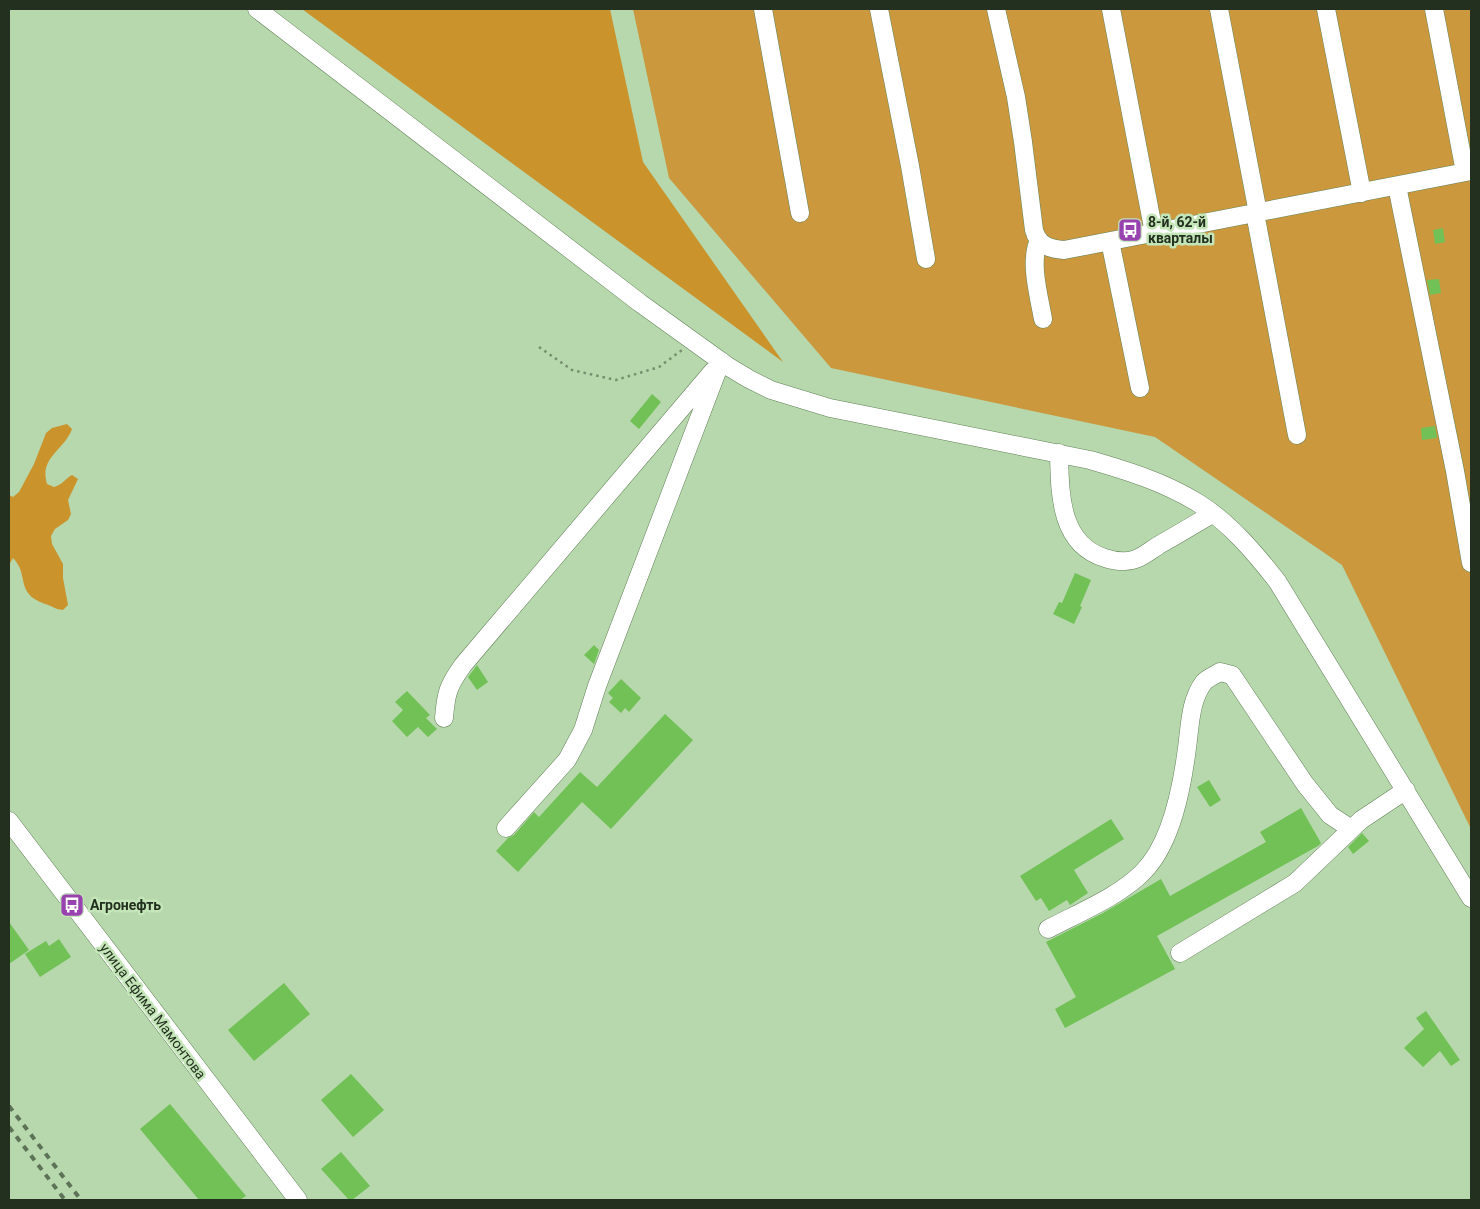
<svg xmlns="http://www.w3.org/2000/svg" width="1480" height="1209" font-family="Roboto,sans-serif">
  <style>
    .green { fill: #cb983e }
    .forest { fill: #ca932c }
    .building { fill: #71c156 }
    .lines { fill: none; stroke-linecap: round; stroke-linejoin: round }
    .minor-casing { stroke: #638259; stroke-width: 19 }
    .path { stroke: #758e6e; stroke-width: 2.5; stroke-dasharray: 2.5 4; stroke-linecap: butt }
    .minor { stroke: #fff; stroke-width: 18 }
    .rail { stroke: #5d7257; stroke-width: 4; stroke-dasharray: 6 6; stroke-linecap: butt }
    .labels { text-anchor: middle; dominant-baseline: central; stroke-width: 5; stroke-linejoin: round; paint-order: stroke }
    .poi-label { font-size: 14px; font-weight: bold; fill: #23301f; stroke: #c3e5b8; text-anchor: start }
    .street-label { font-size: 14px; fill: #23301f; stroke: #c3e5b8 }
  </style>
  <rect width="100%" height="100%" fill="#b6d8ac"/>
  <!-- green -->
  <path class="green" d="M 633,9 L 1471,9 L 1471,829 L 1342,565 L 1155,437 L 831,368 L 669,178 Z"/>
  <!-- forest -->
  <path class="forest" d="M 302,9 L 610,9 L 643,162 L 783,362 Z
    M 67,424 L 72,429 C 64,451 39,457 47,484 L 54,487 C 62,485 65,479 72,475 L 78,479 L 68,500 L 71,514 L 68,520 L 55,529 L 51,536 L 52,544 L 63,564 L 63,578 L 68,605 L 63,610 C 54,609 53,606 45,604 C 14,593 30,575 13,558 L 9,565 L 9,495 L 13,497 L 19,492 L 34,464 L 46,433 L 52,428 Z"/>
  <!-- building -->
  <path class="building" d="M 1443,228 L 1445,242 L 1435,244 L 1433,230 Z
    M 1439,279 L 1441,293 L 1430,295 L 1427,280 Z
    M 652,394 L 661,402 L 639,429 L 630,421 Z
    M 1435,426 L 1437,438 L 1422,440 L 1421,428 Z
    M 1075,573 L 1091,580 L 1080,606 L 1082,607 L 1074,624 L 1053,614 L 1059,602 L 1062,603 Z
    M 594,645 L 599,650 L 594,664 L 584,655 Z
    M 477,665 L 488,682 L 477,690 L 468,677 Z
    M 621,679 L 641,698 L 629,712 L 625,708 L 621,713 L 609,702 L 613,698 L 608,693 Z
    M 407,691 L 430,715 L 426,718 L 437,729 L 428,737 L 418,727 L 407,737 L 392,721 L 403,710 L 395,702 Z
    M 665,714 L 693,740 L 611,829 L 582,802 L 518,872 L 496,851 L 508,838 L 514,835 L 534,812 L 539,817 L 580,772 L 597,787 Z
    M 1209,780 L 1221,800 L 1210,807 L 1197,787 Z
    M 1301,808 L 1321,843 L 1318,846 L 1157,936 L 1175,969 L 1065,1028 L 1055,1009 L 1076,997 L 1046,942 L 1103,913 L 1161,879 L 1170,896 L 1266,842 L 1260,832 Z
    M 1111,819 L 1124,839 L 1074,870 L 1088,893 L 1070,905 L 1067,900 L 1049,911 L 1041,898 L 1036,901 L 1020,876 Z
    M 1362,833 L 1369,841 L 1353,854 L 1348,847 Z
    M 9,922 L 29,950 L 9,964 Z
    M 59,939 L 71,957 L 40,977 L 25,954 L 46,941 L 49,946 Z
    M 284,983 L 310,1014 L 254,1061 L 228,1030 Z
    M 1426,1011 L 1460,1060 L 1451,1066 L 1440,1051 L 1423,1067 L 1404,1048 L 1424,1029 L 1416,1018 Z
    M 351,1074 L 384,1110 L 353,1137 L 321,1100 Z
    M 170,1104 L 246,1196 L 240,1200 L 199,1200 L 140,1129 Z
    M 341,1152 L 370,1186 L 352,1200 L 349,1200 L 321,1169 Z"/>
  <g class="lines">
    <!-- minor casing -->
    <g class="minor-casing">
      <path id="minor" d="M 257,9 L 640,303 L 729,367 L 749,379 L 771,390 L 830,408 L 1090,460 C 1128,471 1164,482 1198,503 C 1229,522 1255,553 1277,581 L 1471,898
        M 763,9 L 800,213
        M 879,9 L 910,166 L 926,259
        M 996,9 L 1016,97 L 1023,142 L 1034,230 C 1038,245 1049,249 1064,250 L 1471,171
        M 1111,9 L 1154,233
        M 1219,9 L 1258,213
        M 1326,9 L 1362,193
        M 1434,9 L 1465,172
        M 1397,186 L 1455,471 L 1471,563
        M 1255,213 L 1297,435
        M 1039,240 C 1029,262 1039,296 1043,319
        M 1110,241 L 1140,388
        M 1059,453 C 1060,492 1059,544 1105,558 C 1114,561 1126,563 1136,559 C 1144,556 1151,550 1159,545 C 1177,535 1195,524 1212,514
        M 444,718 C 446,693 448,686 463,665 L 713,371
        M 9,821 L 298,1200
        M 506,828 L 567,760 L 583,730 L 597,686 L 721,361
        M 1048,929 C 1078,913 1120,896 1143,872 C 1172,843 1182,787 1187,748 C 1190,726 1190,700 1204,682 C 1208,678 1215,675 1220,672 L 1232,675 L 1305,784 L 1330,815 L 1351,829
        M 1180,953 L 1295,883 L 1361,820 L 1406,790"/>
    </g>
    <!-- path -->
    <path class="path" d="M 539,347 L 572,370 L 616,380 L 659,367 L 682,350"/>
    <!-- minor -->
    <use href="#minor" class="minor"/>
    <!-- rail -->
    <path class="rail" d="M 9,1106 L 81,1200
      M 9,1127 L 65,1200"/>
  </g>
  <!-- icons -->
  <defs>
    <g id="bus-square" transform="scale(1.25)"><rect x="-9" y="-9" width="18" height="18" rx="4" fill="#9842af" stroke="#c3e5b8"/><path d="M-5-6H5V4H4V6H2V4H-2V6H-4V4H-5ZM-3.5-4V0h7V-4ZM-3.5 1.2v1.5H-2V1.2ZM2 1.2v1.5H3.5V1.2Z" fill="#fff"/></g>
  </defs>
  <g fill-rule="evenodd">
    <use href="#bus-square" x="1130" y="230"/>
    <use href="#bus-square" x="72" y="905"/>
  </g>
  <g class="labels">
    <!-- poi labels -->
    <g class="poi-label">
      <text x="1148" y="222">8-й, 62-й<tspan x="1148" dy="16">кварталы</tspan></text>
      <text x="90" y="905">Агронефть</text>
    </g>
    <!-- street labels -->
    <g class="street-label">
      <text transform="translate(153 1011) rotate(53)">улица Ефима Мамонтова</text>
    </g>
  </g>
  <!-- border -->
  <rect width="1480" height="1209" fill="none" stroke="#23301f" stroke-width="20"/>
</svg>
